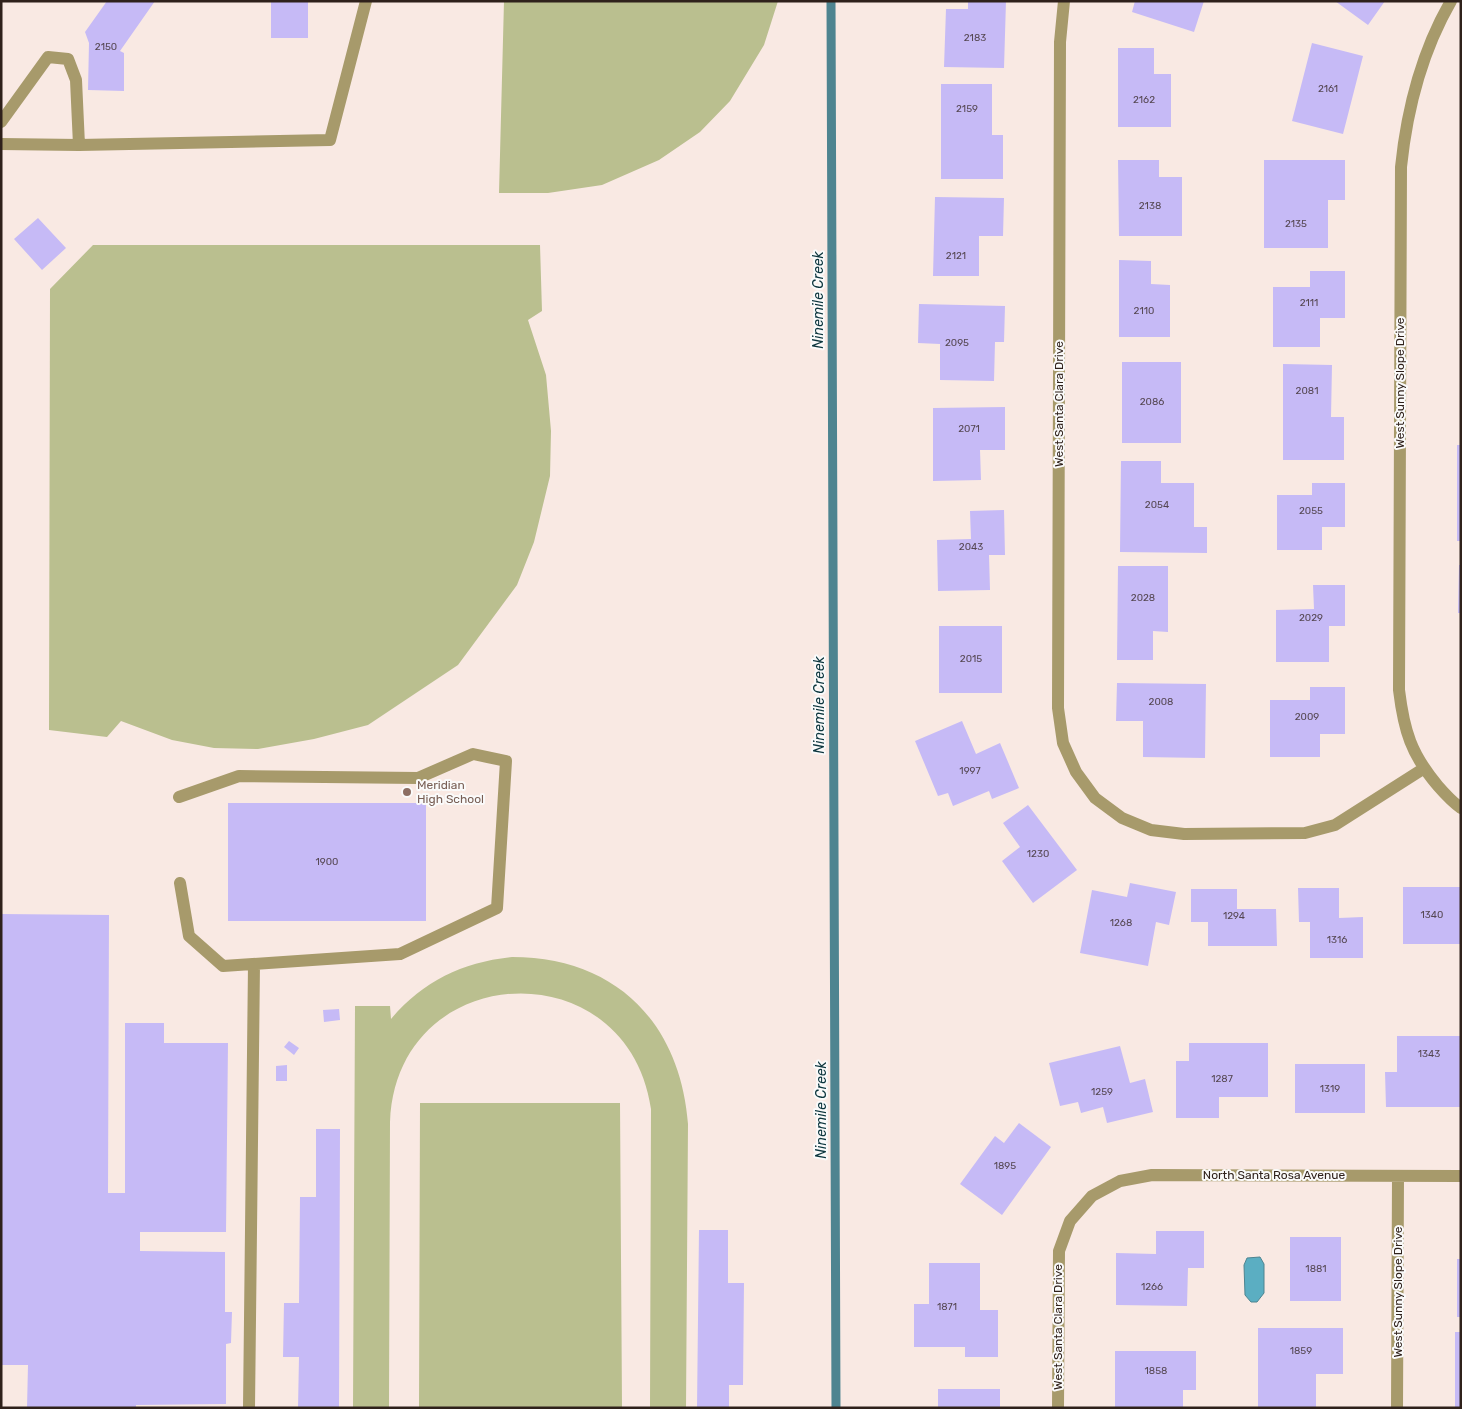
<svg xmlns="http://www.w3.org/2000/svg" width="1462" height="1409" font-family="Rubik,sans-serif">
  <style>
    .green { fill: #babf8f }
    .water { fill: #5baec2; stroke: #4e8490 }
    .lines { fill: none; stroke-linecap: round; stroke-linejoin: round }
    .stream { stroke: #4e8490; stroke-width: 9 }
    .building { fill: #c6baf6 }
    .lane { stroke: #a79a6b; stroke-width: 12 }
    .street { stroke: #a79a6b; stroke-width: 12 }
    .education-dot { fill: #8d6e63; stroke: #fafafa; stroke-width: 2 }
    .labels { text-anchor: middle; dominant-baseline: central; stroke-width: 4; stroke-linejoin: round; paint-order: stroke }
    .number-label { font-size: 10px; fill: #554752 }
    .street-label { font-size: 12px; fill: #2f211b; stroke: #fafafa }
    .education-label { font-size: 12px; fill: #785e54; stroke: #fafafa; text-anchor: start }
    .water-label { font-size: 14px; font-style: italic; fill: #0c353d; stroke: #fafafa }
  </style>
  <rect width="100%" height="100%" fill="#f9e9e3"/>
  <!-- green -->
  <path class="green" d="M 504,1 L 778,1 L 764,45 L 730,101 L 700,132 L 659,160 L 602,185 L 548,193 L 499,193 Z
    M 93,245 L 540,245 L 542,311 L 528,320 L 546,375 L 551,431 L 550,476 L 534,542 L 517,585 L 458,665 L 368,725 L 314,739 L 258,749 L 214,748 L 172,740 L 121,721 L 107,737 L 49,730 L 50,289 Z
    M 512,957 C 615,957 680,1022 688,1124 L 686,1408 L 650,1408 L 651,1109 C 627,947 396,959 390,1122 L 389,1408 L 353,1408 L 355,1006 L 390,1006 L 391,1019 C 423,981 463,962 512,957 Z
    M 420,1103 L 620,1103 L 622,1408 L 419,1408 Z"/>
  <!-- water -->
  <path class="water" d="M 1260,1257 L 1264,1264 L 1264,1293 L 1257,1302 L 1251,1302 L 1245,1295 L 1244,1265 L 1247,1258 Z"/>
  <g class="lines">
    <!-- stream -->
    <path class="stream" d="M 831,1 L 836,1408"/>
  </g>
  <!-- building -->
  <path class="building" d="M 107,1 L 155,1 L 120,51 L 124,53 L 124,91 L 88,90 L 89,43 L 85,32 Z
    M 271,1 L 308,1 L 308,38 L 271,38 Z
    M 968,1 L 1006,1 L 1004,68 L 944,67 L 946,9 L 968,9 Z
    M 1135,1 L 1204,1 L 1194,32 L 1132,12 Z
    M 1335,1 L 1385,1 L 1368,25 Z
    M 1312,43 L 1363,56 L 1343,134 L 1292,121 Z
    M 1118,48 L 1154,48 L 1154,74 L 1171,74 L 1171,127 L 1118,127 Z
    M 941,84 L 992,84 L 992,135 L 1003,135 L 1003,179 L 941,179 Z
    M 1118,160 L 1159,160 L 1159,177 L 1182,177 L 1182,236 L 1119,236 Z
    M 1264,160 L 1345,160 L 1345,200 L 1328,200 L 1328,248 L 1264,248 Z
    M 935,197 L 1004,198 L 1003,236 L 979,236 L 979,276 L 933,276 Z
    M 38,218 L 66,248 L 42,270 L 14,239 Z
    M 1119,260 L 1151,261 L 1151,284 L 1170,285 L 1170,337 L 1119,337 Z
    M 1310,271 L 1345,271 L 1345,318 L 1320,318 L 1320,347 L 1273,347 L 1273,287 L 1310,287 Z
    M 919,304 L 1005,306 L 1004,342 L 995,342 L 994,381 L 940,380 L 940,344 L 918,343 Z
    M 1122,362 L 1181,362 L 1181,443 L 1122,443 Z
    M 1283,364 L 1332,365 L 1331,417 L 1344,417 L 1344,460 L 1283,460 Z
    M 1005,407 L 1005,450 L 980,450 L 981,480 L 933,481 L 933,408 Z
    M 1457,445 L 1461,445 L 1461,541 L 1457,541 Z
    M 1121,461 L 1161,461 L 1161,483 L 1194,483 L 1194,527 L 1207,527 L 1207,553 L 1120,552 Z
    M 1312,483 L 1345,483 L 1345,527 L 1322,527 L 1322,550 L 1277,550 L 1277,495 L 1312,495 Z
    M 1004,510 L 1005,555 L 989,555 L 990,590 L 938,591 L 937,540 L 971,539 L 970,511 Z
    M 1459,565 L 1461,565 L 1461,613 L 1458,613 Z
    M 1118,566 L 1168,566 L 1168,632 L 1153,631 L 1153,660 L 1117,660 Z
    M 1313,585 L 1345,585 L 1345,626 L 1329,626 L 1329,662 L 1276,662 L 1276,610 L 1314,609 Z
    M 939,626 L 1002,626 L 1002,693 L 939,693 Z
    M 1117,683 L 1206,684 L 1205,758 L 1143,757 L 1143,721 L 1116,721 Z
    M 1310,687 L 1345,687 L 1345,734 L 1320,734 L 1320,757 L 1270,757 L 1270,700 L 1310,700 Z
    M 962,721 L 976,754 L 1000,743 L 1019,788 L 992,799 L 989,791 L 953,806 L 948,793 L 938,796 L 915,741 Z
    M 228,803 L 426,803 L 426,921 L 228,921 Z
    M 1028,805 L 1077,870 L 1033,903 L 1002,861 L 1020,847 L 1003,823 Z
    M 1130,883 L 1176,892 L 1169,925 L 1156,922 L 1148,966 L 1080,953 L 1092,890 L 1127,897 Z
    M 1403,887 L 1461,887 L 1461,944 L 1403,944 Z
    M 1298,888 L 1339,888 L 1339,918 L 1363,917 L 1363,958 L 1310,958 L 1310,922 L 1299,922 Z
    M 1191,889 L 1237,889 L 1237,909 L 1276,909 L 1277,946 L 1208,946 L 1208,922 L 1191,922 Z
    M 1,914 L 109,915 L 108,1193 L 125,1193 L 125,1023 L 164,1023 L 164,1043 L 228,1043 L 226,1232 L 140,1232 L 140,1251 L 225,1252 L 225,1312 L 232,1312 L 231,1343 L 226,1344 L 226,1404 L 136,1405 L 136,1408 L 27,1408 L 28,1365 L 1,1365 Z
    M 339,1009 L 340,1020 L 324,1022 L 323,1010 Z
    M 1397,1036 L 1461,1036 L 1461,1107 L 1386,1107 L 1385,1072 L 1397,1072 Z
    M 289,1041 L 299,1048 L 294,1055 L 284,1047 Z
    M 1189,1043 L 1268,1043 L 1268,1097 L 1219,1097 L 1219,1118 L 1176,1118 L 1176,1061 L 1189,1061 Z
    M 1120,1046 L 1130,1083 L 1145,1079 L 1153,1112 L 1107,1123 L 1103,1107 L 1081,1113 L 1078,1102 L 1060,1106 L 1049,1063 Z
    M 1295,1064 L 1365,1064 L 1365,1113 L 1295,1113 Z
    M 287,1065 L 287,1081 L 276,1081 L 276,1066 Z
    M 1019,1123 L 1051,1147 L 1002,1215 L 960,1184 L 995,1136 L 1004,1143 Z
    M 316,1129 L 340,1129 L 339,1408 L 298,1408 L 299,1357 L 283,1357 L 284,1303 L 299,1303 L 300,1197 L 316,1197 Z
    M 699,1230 L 728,1230 L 728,1283 L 744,1283 L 743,1385 L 729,1385 L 729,1408 L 697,1408 Z
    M 1156,1231 L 1204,1231 L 1204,1268 L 1188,1268 L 1187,1306 L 1116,1305 L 1116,1253 L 1156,1254 Z
    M 1290,1237 L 1341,1237 L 1341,1301 L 1290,1301 Z
    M 1457,1259 L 1461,1259 L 1461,1317 L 1457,1317 Z
    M 929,1263 L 980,1263 L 980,1310 L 998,1310 L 998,1357 L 965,1357 L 965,1347 L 914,1347 L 914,1304 L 929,1304 Z
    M 1258,1328 L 1343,1328 L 1343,1374 L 1316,1374 L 1316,1408 L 1258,1408 Z
    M 1455,1332 L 1461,1332 L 1461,1408 L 1455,1408 Z
    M 1115,1351 L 1196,1351 L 1196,1390 L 1183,1390 L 1183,1408 L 1115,1408 Z
    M 938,1389 L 1000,1389 L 1000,1408 L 938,1408 Z"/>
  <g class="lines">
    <!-- lane -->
    <path class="lane" d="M 1,122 L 48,57 L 68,59 L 76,80 L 79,145
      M 1,144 L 79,145 L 330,140 L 366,1
      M 179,797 L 239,776 L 418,778 L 473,754 L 506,761 L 497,908 L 400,954 L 223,966 L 189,936 L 180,883
      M 249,1408 L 254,964"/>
    <!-- street -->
    <path class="street" d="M 1064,1 L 1060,42 L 1058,708 L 1063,743 L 1076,772 L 1095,798 L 1122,818 L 1151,830 L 1184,834 L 1305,833 L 1335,825 L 1423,769
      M 1451,1 C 1421,53 1407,109 1401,167 L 1399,690 C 1404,731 1411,754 1438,786 C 1445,794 1452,802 1461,808
      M 1058,1408 L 1059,1251 L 1070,1221 L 1092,1196 L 1120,1181 L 1152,1175 L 1461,1176
      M 1397,1408 L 1398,1176"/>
  </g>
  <!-- markers -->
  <circle class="education-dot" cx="407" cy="792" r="5"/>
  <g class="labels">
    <!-- number labels -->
    <g class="number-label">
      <text x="975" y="38">2183</text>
      <text x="106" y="47">2150</text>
      <text x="1328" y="89">2161</text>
      <text x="1144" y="100">2162</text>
      <text x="967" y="109">2159</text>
      <text x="1150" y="206">2138</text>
      <text x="1296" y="224">2135</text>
      <text x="956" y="256">2121</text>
      <text x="1309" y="303">2111</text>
      <text x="1144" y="311">2110</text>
      <text x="957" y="343">2095</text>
      <text x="1307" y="391">2081</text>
      <text x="1152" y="402">2086</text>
      <text x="969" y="429">2071</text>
      <text x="1157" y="505">2054</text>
      <text x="1311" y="511">2055</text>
      <text x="971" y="547">2043</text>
      <text x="1143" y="598">2028</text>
      <text x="1311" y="618">2029</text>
      <text x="971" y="659">2015</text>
      <text x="1161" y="702">2008</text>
      <text x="1307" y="717">2009</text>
      <text x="970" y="771">1997</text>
      <text x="1038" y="854">1230</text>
      <text x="327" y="862">1900</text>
      <text x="1432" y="915">1340</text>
      <text x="1234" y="916">1294</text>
      <text x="1121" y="923">1268</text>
      <text x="1337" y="940">1316</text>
      <text x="1429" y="1054">1343</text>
      <text x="1222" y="1079">1287</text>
      <text x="1330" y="1089">1319</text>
      <text x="1102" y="1092">1259</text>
      <text x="1005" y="1166">1895</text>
      <text x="1316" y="1269">1881</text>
      <text x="1152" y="1287">1266</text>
      <text x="947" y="1307">1871</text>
      <text x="1301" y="1351">1859</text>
      <text x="1156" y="1371">1858</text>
    </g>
    <!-- street labels -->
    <g class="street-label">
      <text transform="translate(1400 383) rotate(-90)">West Sunny Slope Drive</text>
      <text transform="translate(1059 404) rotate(-90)">West Santa Clara Drive</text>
      <text x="1274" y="1175">North Santa Rosa Avenue</text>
      <text transform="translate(1398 1292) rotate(-90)">West Sunny Slope Drive</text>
      <text transform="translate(1058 1327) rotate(-90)">West Santa Clara Drive</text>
    </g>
    <!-- education labels -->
    <g class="education-label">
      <text x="417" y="785">Meridian<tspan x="417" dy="14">High School</tspan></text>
    </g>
    <!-- water labels -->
    <g class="water-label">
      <text transform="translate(818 300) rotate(-90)">Ninemile Creek</text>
      <text transform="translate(819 705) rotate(-90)">Ninemile Creek</text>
      <text transform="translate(821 1110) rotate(-90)">Ninemile Creek</text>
    </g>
  </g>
  <!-- border -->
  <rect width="1462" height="1409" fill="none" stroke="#2f211b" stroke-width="5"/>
</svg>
